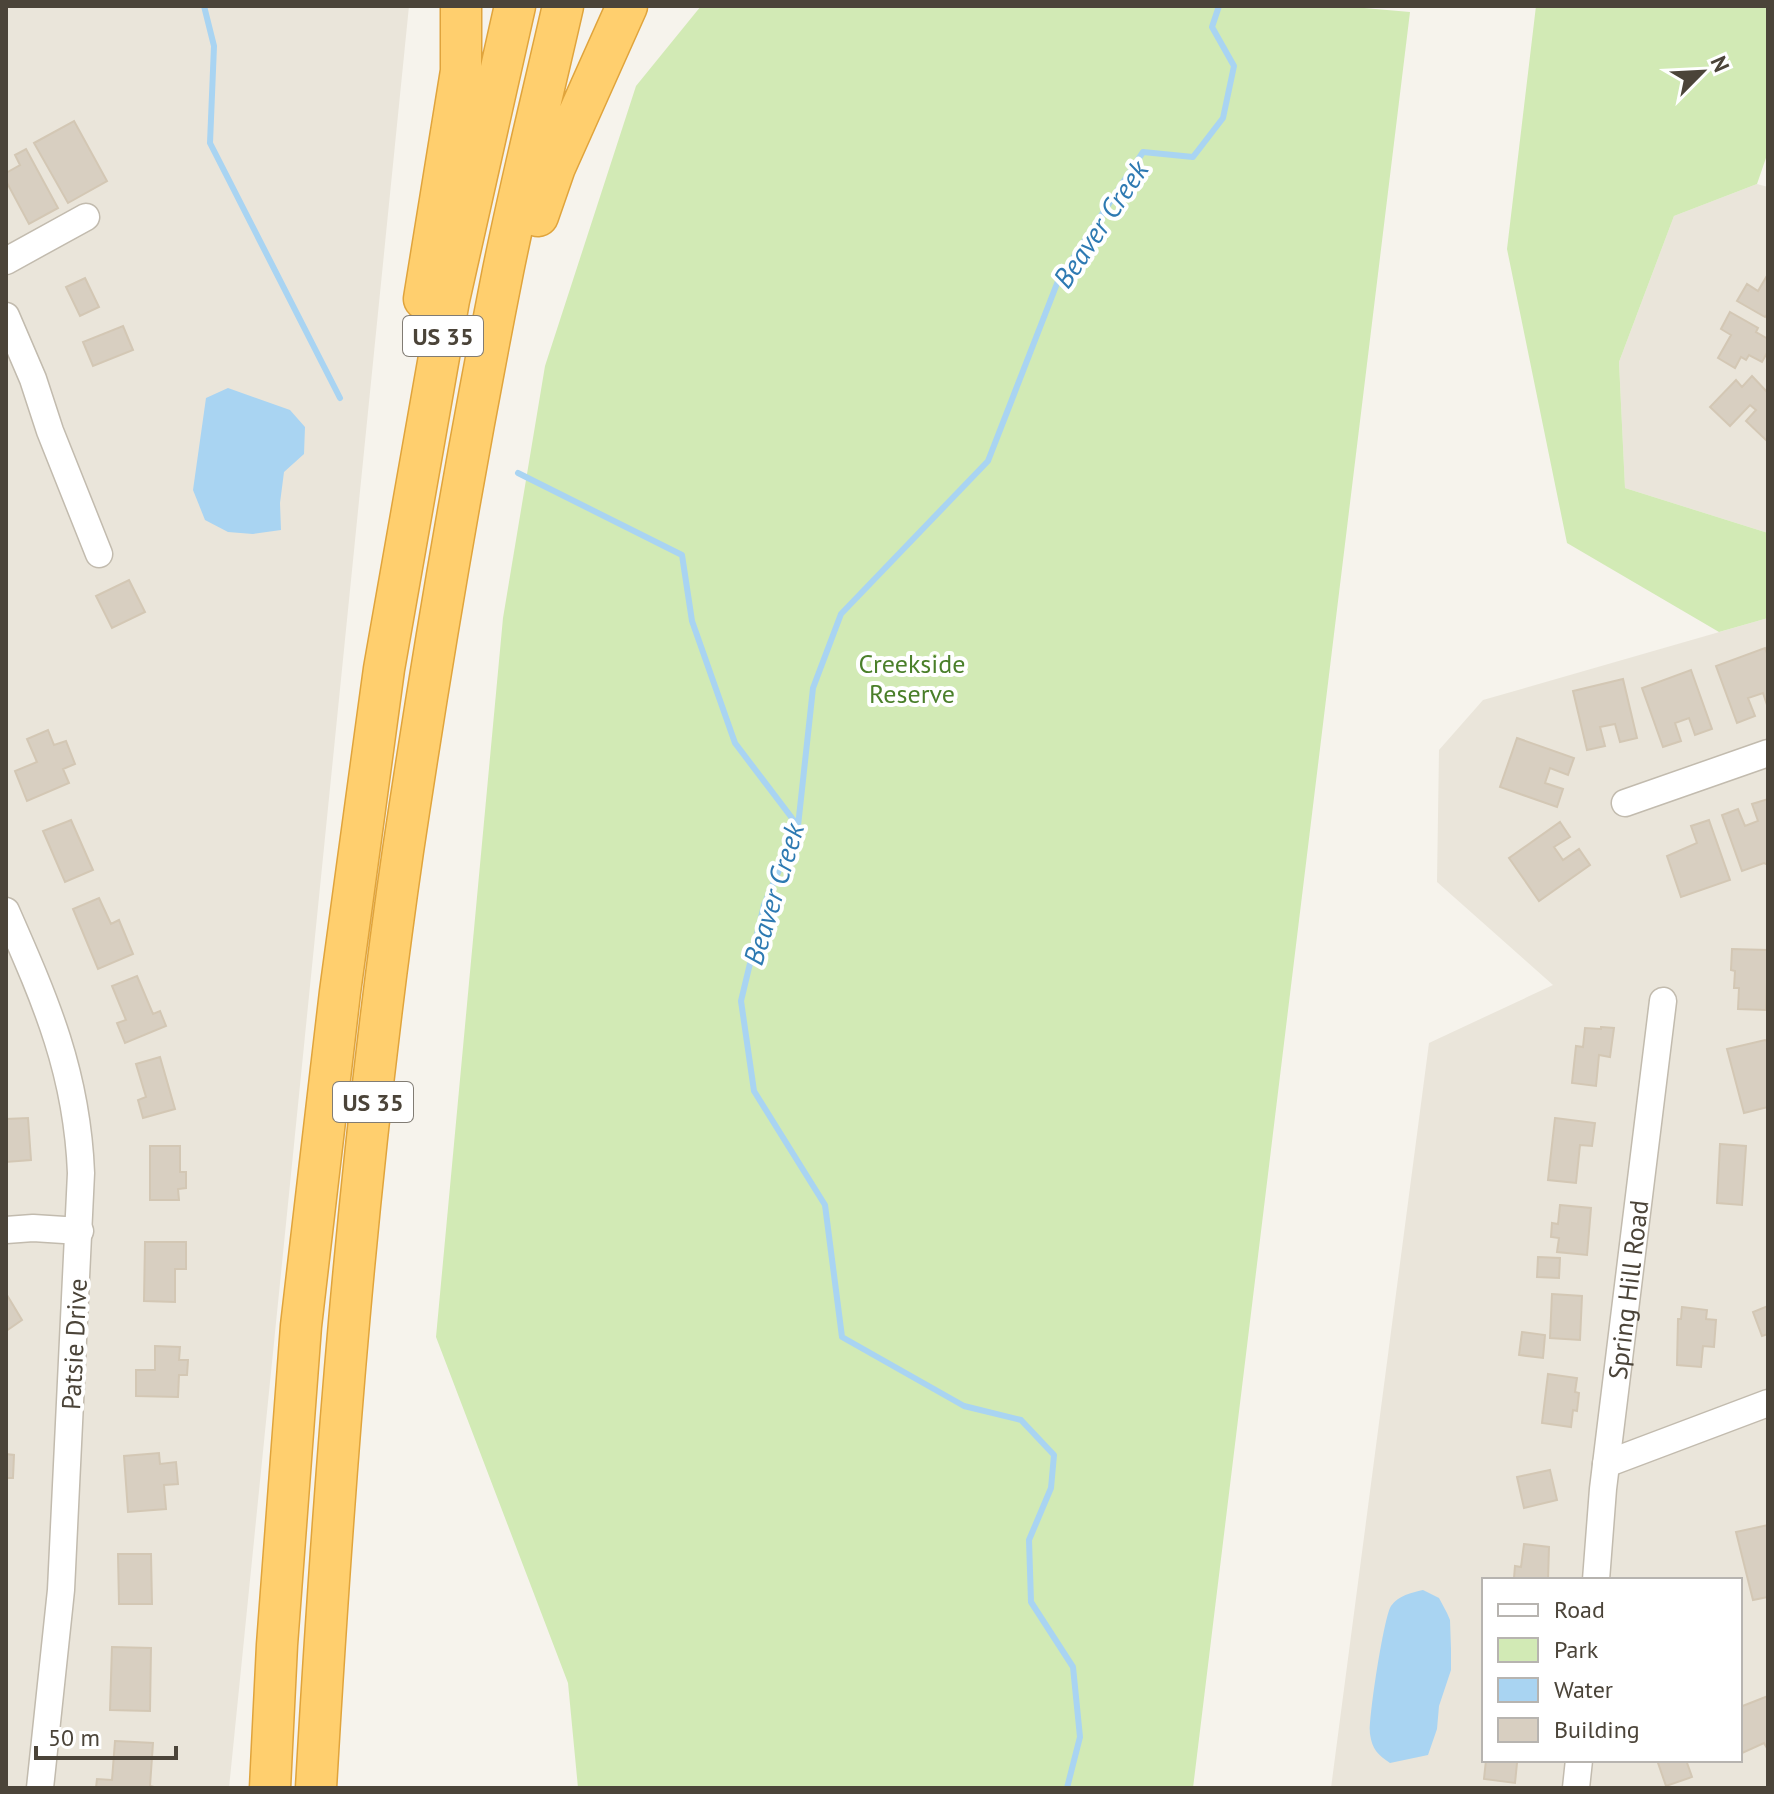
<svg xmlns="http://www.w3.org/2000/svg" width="1774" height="1794" font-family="'PT Sans',sans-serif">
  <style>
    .residential { fill: #eae5da; fill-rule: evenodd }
    .green { fill: #d2eab5 }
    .water { fill: #a9d4f2 }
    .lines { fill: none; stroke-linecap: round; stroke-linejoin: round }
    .stream { stroke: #a9d4f2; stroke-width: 6 }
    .building { fill: #d8cfc1; stroke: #d3c7b4; stroke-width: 2 }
    .minor-casing { stroke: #c2bbae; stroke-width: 29 }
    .highway-casing { stroke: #e0a43c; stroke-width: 43 }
    .minor { stroke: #fff; stroke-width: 26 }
    .highway { stroke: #ffcf6e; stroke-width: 40 }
    .labels { text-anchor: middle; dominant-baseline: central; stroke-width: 8; stroke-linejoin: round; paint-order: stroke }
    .shield { fill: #fff; stroke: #817c74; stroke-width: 2 }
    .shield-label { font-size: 24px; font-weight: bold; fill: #4b4439 }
    .park-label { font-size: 26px; fill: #4a7f2a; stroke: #fff }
    .street-label { font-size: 26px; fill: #4b4439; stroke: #fff }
    .water-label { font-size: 28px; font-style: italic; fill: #2e7ab2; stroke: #fff }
  </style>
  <rect width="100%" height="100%" fill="#f6f3ec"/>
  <!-- residential -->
  <path class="residential" d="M 6,6 L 409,6 L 229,1788 L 6,1788 Z
    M 1757,184 L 1768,187 L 1768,533 L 1625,488 L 1619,362 L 1674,216 Z
    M 1768,618 L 1768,1788 L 1331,1788 L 1429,1043 L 1553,985 L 1437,882 L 1439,750 L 1483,700 ZM 1484,1580 L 1740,1580 L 1740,1760 L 1484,1760 Z"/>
  <!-- green -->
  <path class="green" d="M 701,6 L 1341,6 L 1410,12 L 1193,1788 L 578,1788 L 568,1683 L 436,1337 L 503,618 L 545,366 L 636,86 Z
    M 1536,6 L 1768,6 L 1768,152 L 1757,184 L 1674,216 L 1619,362 L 1625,488 L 1768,533 L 1768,618 L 1719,632 L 1567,543 L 1507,249 Z"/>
  <!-- water -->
  <path class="water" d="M 228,388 L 290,410 L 305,427 L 304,454 L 284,472 L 280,503 L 281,530 L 253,534 L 228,532 L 205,520 L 193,490 L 206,398 Z
    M 1423,1590 L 1439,1598 L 1447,1613 L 1450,1620 L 1451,1649 L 1451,1670 L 1439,1706 L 1437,1729 L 1428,1755 L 1390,1763 C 1378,1755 1372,1749 1370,1734 C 1368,1721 1384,1616 1391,1606 C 1399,1595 1411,1593 1423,1590 Z"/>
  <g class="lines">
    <!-- stream -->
    <path class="stream" d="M 204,6 L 214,46 L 210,143 L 340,398
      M 518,473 L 682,555 L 692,621 L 735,743 L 798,826
      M 1067,1788 L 1080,1737 L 1073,1667 L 1031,1602 L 1029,1540 L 1051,1488 L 1054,1455 L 1021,1420 L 964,1406 L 842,1337 L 825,1205 L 754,1091 L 741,1001 L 764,905 L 798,826 L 813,688 L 841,614 L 988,461 L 1058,281 L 1143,152 L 1193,157 L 1223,118 L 1234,66 L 1212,27 L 1219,6"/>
  </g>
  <!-- building -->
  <path class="building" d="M 74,121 L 107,181 L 68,203 L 34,143 Z
    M 26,149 L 58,208 L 29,224 L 6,181 L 6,173 L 20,165 L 15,155 Z
    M 1768,274 L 1768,313 L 1765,317 L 1737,301 L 1747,284 L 1758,291 Z
    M 85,278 L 99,307 L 80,316 L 66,287 Z
    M 1730,312 L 1758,328 L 1756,332 L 1768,339 L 1768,351 L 1762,362 L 1749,355 L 1746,360 L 1741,357 L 1735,368 L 1718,358 L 1731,335 L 1721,329 Z
    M 123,326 L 133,350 L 93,366 L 83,342 Z
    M 1752,376 L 1768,393 L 1768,442 L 1746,421 L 1756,410 L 1750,405 L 1730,426 L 1710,407 L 1736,380 L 1742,387 Z
    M 129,580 L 145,612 L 112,628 L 96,596 Z
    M 1765,648 L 1768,656 L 1768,708 L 1763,693 L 1748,698 L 1755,716 L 1737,723 L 1716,666 Z
    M 1691,670 L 1712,729 L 1695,735 L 1689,718 L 1675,723 L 1681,741 L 1663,747 L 1642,688 Z
    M 1623,679 L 1637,738 L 1620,742 L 1615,724 L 1600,727 L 1605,746 L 1587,750 L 1573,691 Z
    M 48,730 L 54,745 L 66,741 L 75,764 L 63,769 L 69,783 L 27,801 L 15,771 L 37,762 L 27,739 Z
    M 1517,738 L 1574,758 L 1568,775 L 1550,768 L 1545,783 L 1563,789 L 1557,807 L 1500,787 Z
    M 1768,799 L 1768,865 L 1764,863 L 1742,871 L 1722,815 L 1738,809 L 1745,826 L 1758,821 L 1752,804 Z
    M 71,820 L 93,870 L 65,882 L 43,831 Z
    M 1709,820 L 1730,880 L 1681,897 L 1667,856 L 1697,843 L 1691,826 Z
    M 1560,822 L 1570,837 L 1554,847 L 1563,860 L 1579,849 L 1590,865 L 1539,901 L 1509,858 Z
    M 99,898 L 111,924 L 119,920 L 133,954 L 98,969 L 73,909 Z
    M 1732,949 L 1768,950 L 1766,1010 L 1738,1009 L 1739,988 L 1734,988 L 1735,971 L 1731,970 Z
    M 137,976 L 153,1014 L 160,1011 L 166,1026 L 125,1043 L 117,1023 L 126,1020 L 112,986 Z
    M 1601,1027 L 1614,1028 L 1610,1057 L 1599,1055 L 1596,1086 L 1572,1083 L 1576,1046 L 1583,1047 L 1585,1028 L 1601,1029 Z
    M 1765,1040 L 1768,1042 L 1768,1107 L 1744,1113 L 1727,1049 Z
    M 160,1057 L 175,1109 L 143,1118 L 138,1100 L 146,1097 L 136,1064 Z
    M 28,1118 L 31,1160 L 6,1162 L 6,1119 Z
    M 1555,1118 L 1595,1123 L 1592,1146 L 1580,1145 L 1576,1183 L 1548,1180 Z
    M 1720,1144 L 1746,1146 L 1742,1205 L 1717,1203 Z
    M 150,1146 L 180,1146 L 180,1172 L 186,1172 L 186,1188 L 178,1189 L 179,1200 L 150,1200 Z
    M 1560,1205 L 1591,1208 L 1587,1255 L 1557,1252 L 1559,1238 L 1551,1237 L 1552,1223 L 1558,1224 Z
    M 145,1242 L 186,1242 L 186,1269 L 175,1269 L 175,1302 L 144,1301 Z
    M 1538,1257 L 1560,1258 L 1559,1278 L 1537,1277 Z
    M 1552,1294 L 1582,1296 L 1580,1340 L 1550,1338 Z
    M 7,1295 L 22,1320 L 6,1331 L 6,1296 Z
    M 1768,1306 L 1768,1334 L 1762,1336 L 1753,1312 Z
    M 1682,1307 L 1707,1310 L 1706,1319 L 1716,1320 L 1714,1347 L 1703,1346 L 1701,1367 L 1677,1365 L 1678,1319 L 1681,1319 Z
    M 1522,1332 L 1545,1335 L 1543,1358 L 1519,1355 Z
    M 155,1346 L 180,1347 L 179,1360 L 188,1360 L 187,1375 L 179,1375 L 178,1397 L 136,1396 L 136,1370 L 155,1370 Z
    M 1548,1374 L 1577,1378 L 1575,1392 L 1579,1393 L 1577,1411 L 1573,1410 L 1571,1427 L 1542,1423 Z
    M 159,1453 L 160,1464 L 176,1462 L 178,1484 L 164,1485 L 166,1509 L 128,1512 L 124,1456 Z
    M 6,1454 L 14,1455 L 13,1478 L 7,1478 L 7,1499 Z
    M 1550,1470 L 1557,1500 L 1524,1508 L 1517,1477 Z
    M 1768,1525 L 1768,1597 L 1753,1600 L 1736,1532 Z
    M 1524,1544 L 1549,1547 L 1548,1580 L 1514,1578 L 1515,1566 L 1521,1567 Z
    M 118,1554 L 151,1554 L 152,1604 L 119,1604 Z
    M 112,1647 L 151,1648 L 150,1711 L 110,1710 Z
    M 1768,1696 L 1768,1750 L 1764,1743 L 1740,1754 L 1740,1707 Z
    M 115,1741 L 153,1743 L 150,1786 L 158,1788 L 96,1788 L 97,1779 L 112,1780 Z
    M 1486,1760 L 1513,1760 L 1517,1763 L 1515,1783 L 1484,1779 Z
    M 1657,1760 L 1686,1760 L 1692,1777 L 1666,1786 Z"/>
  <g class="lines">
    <!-- minor casing -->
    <g class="minor-casing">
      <g id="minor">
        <path d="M 6,261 L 86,217"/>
        <path d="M 6,316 L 33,379 L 50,431 L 99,554"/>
        <path d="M 1625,803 L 1768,753"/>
        <path d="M 6,911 C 46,1002 77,1072 81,1173 L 61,1590 L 40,1788"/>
        <path d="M 6,1230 L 33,1228 L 80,1231"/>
        <path d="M 1606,1464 L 1768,1403"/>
        <path id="s1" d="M 1596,1580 L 1603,1489 L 1663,1001"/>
        <path d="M 1576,1788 L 1579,1760"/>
      </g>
    </g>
    <!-- highway casing -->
    <g class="highway-casing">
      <path id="highway" d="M 538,216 L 555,167 L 627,6
        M 424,299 L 461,71 L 461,6
        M 270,1788 L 277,1645 L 301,1326 L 340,992 L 384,669 L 449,300 L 515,6
        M 316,1788 C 334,1475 358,1161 403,851 C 432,657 465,463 503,271 C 521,182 543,94 563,6"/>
    </g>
    <!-- minor -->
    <use href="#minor" class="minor"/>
    <!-- highway -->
    <use href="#highway" class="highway"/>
  </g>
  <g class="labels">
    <!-- shield labels -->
    <g class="shield">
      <rect x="403" y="316" width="80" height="40" rx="6"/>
      <rect x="333" y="1082" width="80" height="40" rx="6"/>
    </g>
    <g class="shield-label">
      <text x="443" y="336">US 35</text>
      <text x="373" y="1102">US 35</text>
    </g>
    <!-- park labels -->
    <g class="park-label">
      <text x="912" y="663">Creekside<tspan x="912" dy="30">Reserve</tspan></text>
    </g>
    <!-- street labels -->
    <g class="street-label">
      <text stroke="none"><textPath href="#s1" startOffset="292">Spring Hill Road</textPath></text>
      <text transform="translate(74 1344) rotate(-87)">Patsie Drive</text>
    </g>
    <!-- water labels -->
    <g class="water-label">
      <text transform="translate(1100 224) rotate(-56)">Beaver Creek</text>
      <text transform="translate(773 894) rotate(-73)">Beaver Creek</text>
    </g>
  </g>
  <!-- border -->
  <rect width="1774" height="1794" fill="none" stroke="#4b4439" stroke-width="16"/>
  <!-- legend -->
  <rect x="1482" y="1578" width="260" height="184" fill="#ffffff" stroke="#b7b4b0" stroke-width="2"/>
  <rect x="1498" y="1604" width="40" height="12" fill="#ffffff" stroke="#b7b4b0" stroke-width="2"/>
  <text x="1554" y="1618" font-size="24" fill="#4b4439">Road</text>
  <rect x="1498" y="1638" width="40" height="24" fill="#d2eab5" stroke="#b7b4b0" stroke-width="2"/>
  <text x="1554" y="1658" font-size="24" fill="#4b4439">Park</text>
  <rect x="1498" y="1678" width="40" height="24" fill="#a9d4f2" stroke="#b7b4b0" stroke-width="2"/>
  <text x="1554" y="1698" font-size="24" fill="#4b4439">Water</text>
  <rect x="1498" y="1718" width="40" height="24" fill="#d8cfc1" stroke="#b7b4b0" stroke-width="2"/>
  <text x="1554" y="1738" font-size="24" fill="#4b4439">Building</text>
  <!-- north arrow -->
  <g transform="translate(1702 72) rotate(66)" stroke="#ffffff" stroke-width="6" paint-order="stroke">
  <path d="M0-6L14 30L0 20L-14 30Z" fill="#4b4439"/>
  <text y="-12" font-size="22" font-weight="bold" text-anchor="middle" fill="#4b4439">N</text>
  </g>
  <!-- scale -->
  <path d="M36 1746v12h140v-12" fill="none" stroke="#4b4439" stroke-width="4"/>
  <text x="48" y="1746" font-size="24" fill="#4b4439" stroke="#ffffff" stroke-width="6" paint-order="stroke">50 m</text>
</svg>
